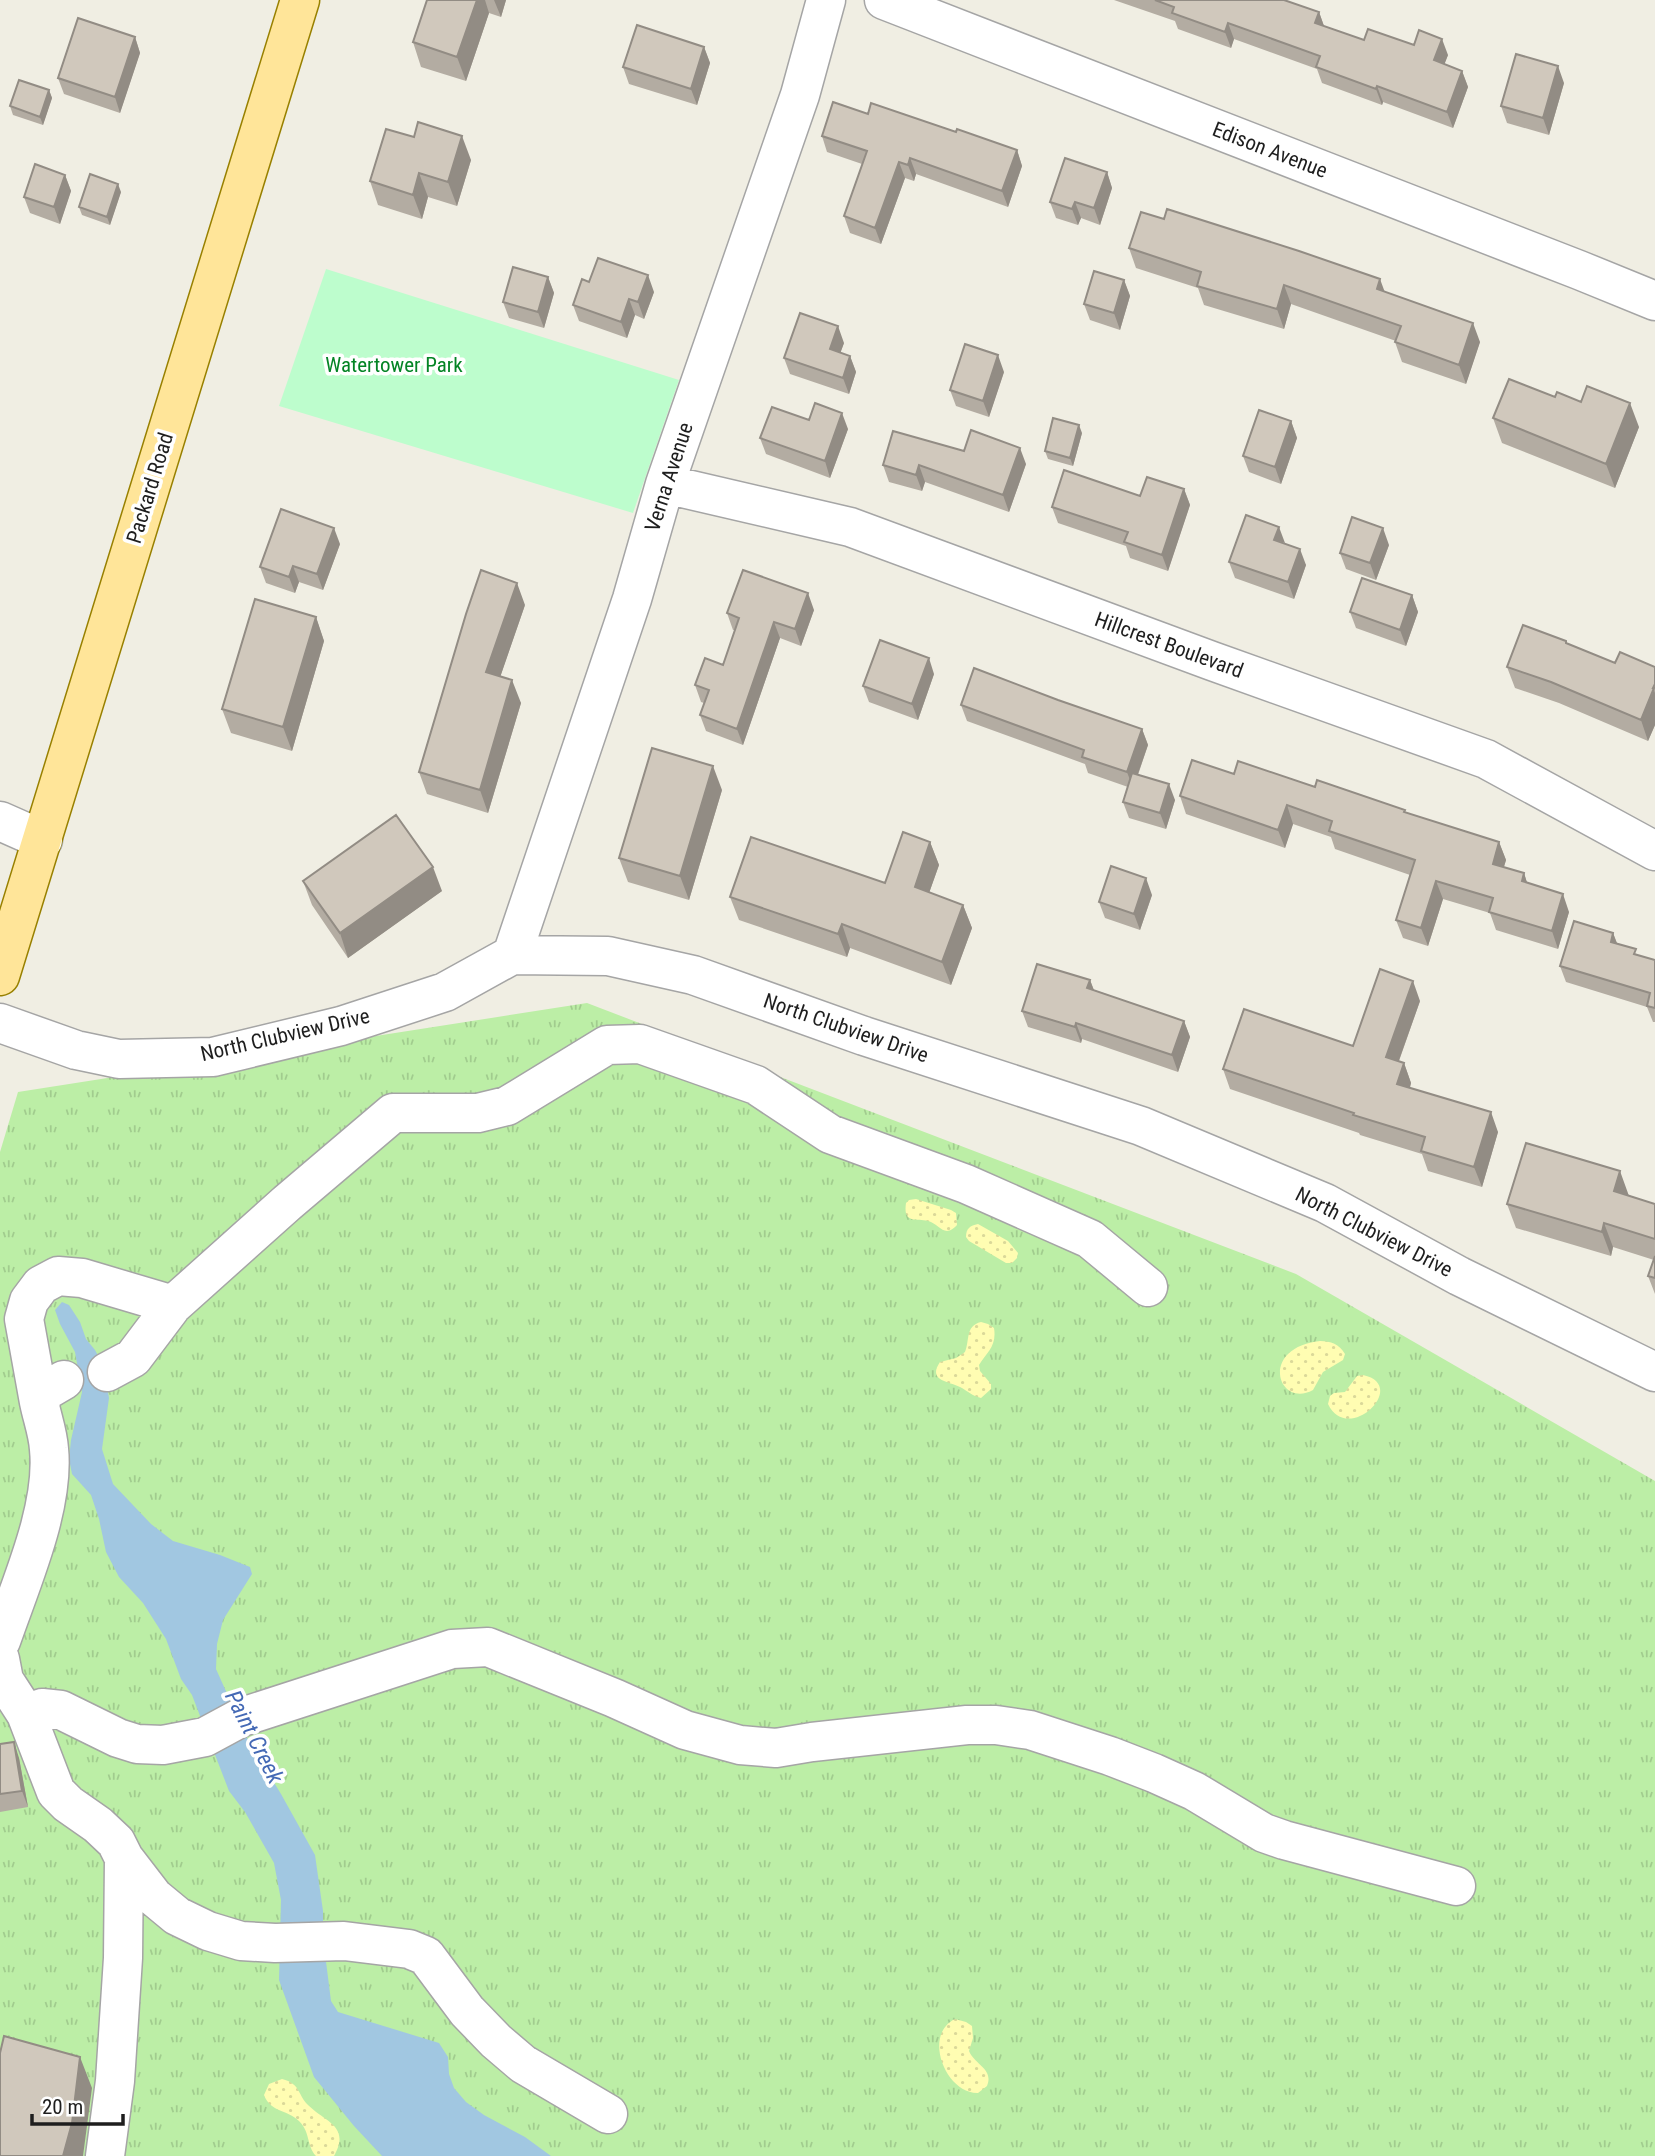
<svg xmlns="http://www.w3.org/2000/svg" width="1655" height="2156" font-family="'Roboto Condensed',sans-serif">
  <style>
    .grass { fill: url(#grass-tufts) }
    .sand { fill: url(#sand-dots) }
    .park { fill: #bdfdcd }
    .water { fill: #a1c7e1 }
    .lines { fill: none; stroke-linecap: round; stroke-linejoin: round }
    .minor-casing { stroke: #a5a5a5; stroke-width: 41 }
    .major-casing { stroke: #988000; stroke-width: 41 }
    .minor { stroke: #fff; stroke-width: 38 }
    .major { stroke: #ffe599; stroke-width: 38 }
    .wall { fill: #b3aca2 }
    .shaded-wall { fill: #928c84 }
    .building { fill: #d0c8bc; stroke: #928c84; stroke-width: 2 }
    .labels { text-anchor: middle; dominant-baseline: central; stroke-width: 7; stroke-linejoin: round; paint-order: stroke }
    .street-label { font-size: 21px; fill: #1e1e1e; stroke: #fff }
    .park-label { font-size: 21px; fill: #048425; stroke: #fff }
    .water-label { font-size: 23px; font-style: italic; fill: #4469b5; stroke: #fff }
  </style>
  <defs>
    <pattern id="grass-tufts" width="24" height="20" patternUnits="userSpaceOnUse" patternTransform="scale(1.75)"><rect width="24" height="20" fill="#bceea6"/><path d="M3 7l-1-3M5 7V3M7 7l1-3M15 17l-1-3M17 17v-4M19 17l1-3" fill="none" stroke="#a1cc8e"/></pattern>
    <pattern id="sand-dots" width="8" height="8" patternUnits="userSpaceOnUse" patternTransform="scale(1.75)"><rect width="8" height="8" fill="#fffdb2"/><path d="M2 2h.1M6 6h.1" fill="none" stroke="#dad899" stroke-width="1.8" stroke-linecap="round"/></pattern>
  </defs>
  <rect width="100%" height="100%" fill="#f0eee3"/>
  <!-- grass -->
  <path class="grass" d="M 587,1003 L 1296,1274 L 1655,1481 L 1655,2156 L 0,2156 L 0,1152 L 18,1092 Z"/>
  <!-- sand -->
  <path class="sand" d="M 916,1199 L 951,1210 L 956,1213 L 957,1225 C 944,1239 940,1224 928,1221 C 915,1218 903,1224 906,1203 L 909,1200 Z
    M 978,1224 L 1008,1241 L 1018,1253 L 1017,1258 L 1012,1263 L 1006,1263 L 969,1241 L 966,1237 C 966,1228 970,1226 978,1224 Z
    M 981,1322 L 988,1324 L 994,1328 C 997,1346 987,1352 979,1365 L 980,1371 L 991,1384 L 991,1389 L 981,1398 C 972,1396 968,1391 960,1387 C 949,1381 927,1381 940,1362 L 956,1358 L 965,1352 C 970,1340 965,1326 981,1322 Z
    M 1320,1341 C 1331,1341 1339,1344 1345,1354 L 1343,1360 L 1323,1372 L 1313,1390 C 1278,1409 1258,1348 1320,1341 Z
    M 1363,1375 C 1410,1385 1348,1446 1328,1404 L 1330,1396 L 1334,1393 L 1345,1392 L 1357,1376 Z
    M 955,2019 L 966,2022 L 972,2026 L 973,2038 L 969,2051 C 975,2065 994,2069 987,2086 L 978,2093 C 946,2094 922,2035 955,2019 Z
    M 282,2079 C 301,2084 297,2094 308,2105 C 325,2122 351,2126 334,2156 L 316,2156 C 306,2145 311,2133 299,2121 C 287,2109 271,2113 264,2095 L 269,2084 Z"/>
  <!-- park -->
  <path class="park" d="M 326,269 L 679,380 L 633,513 L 279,406 Z"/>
  <!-- water -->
  <path class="water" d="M 62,1302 L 69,1305 L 80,1322 L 86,1339 L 95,1350 L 103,1365 L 109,1398 L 102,1449 L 113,1484 L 151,1524 L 173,1541 L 220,1555 L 250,1567 L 252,1574 L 223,1620 L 217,1644 L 216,1669 L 247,1738 L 281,1794 L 315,1855 L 323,1911 L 323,1938 L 331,2001 L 338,2012 L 439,2043 L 448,2057 L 449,2074 L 454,2088 L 466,2102 L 484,2115 L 525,2137 L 551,2156 L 382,2156 L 354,2126 L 314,2077 L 279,1980 L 281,1900 L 274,1863 L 245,1812 L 229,1791 L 192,1695 L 181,1679 L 166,1639 L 143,1603 L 119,1577 L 106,1552 L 99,1519 L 91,1495 L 72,1474 L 69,1459 L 71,1440 L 82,1392 L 75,1352 L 60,1324 L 55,1310 Z"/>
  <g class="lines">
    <!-- minor casing -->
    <g class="minor-casing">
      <path id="minor" d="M 884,0 L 1579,270 L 1655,301
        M 665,484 L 850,527 L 1212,661 L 1486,759 L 1655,851
        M 0,821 L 43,840
        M 512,955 L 632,599 L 665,484 L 800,95 L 826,0
        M 0,1023 L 76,1050 L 119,1059 L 213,1057 L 341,1026 L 445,992 L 512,955 L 608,956 L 693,975 L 864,1036 L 1141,1126 L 1325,1203 L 1459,1276 L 1655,1372
        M 107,1372 L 133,1358 L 173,1305 L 287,1203 L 393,1113 L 478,1113 L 507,1106 L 607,1045 L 640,1044 L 756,1085 L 830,1134 L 966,1184 L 1090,1239 L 1148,1287
        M 39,1402 L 24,1319 L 29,1301 L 41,1285 L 58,1276 L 82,1278 L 173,1305
        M 1,1641 C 20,1585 55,1508 49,1449 C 48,1433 42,1417 39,1402 L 47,1390 L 64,1380
        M 0,1659 L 4,1680 L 26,1714
        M 124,1858 L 154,1897 L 177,1916 L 208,1931 L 241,1941 L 275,1943 L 344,1941 L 409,1949 L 426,1956 L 467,2011 L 496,2041 L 523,2064 L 608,2114
        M 105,2156 L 115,2081 L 123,1958 L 124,1858 L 116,1842 L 98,1825 L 68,1804 L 56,1792 L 26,1714 L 42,1708 L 61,1710 L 118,1738 L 137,1744 L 163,1745 L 205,1737 L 242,1717 L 452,1649 L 488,1647 L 614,1698 L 685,1730 L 740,1745 L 776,1748 L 812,1742 L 967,1725 L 996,1725 L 1030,1730 L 1110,1756 L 1154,1773 L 1194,1791 L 1264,1833 L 1284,1840 L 1456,1886"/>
    </g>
    <!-- major casing -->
    <g class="major-casing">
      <path id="major" d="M 0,976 L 300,0"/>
    </g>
    <!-- minor -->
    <use href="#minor" class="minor"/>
    <!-- major -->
    <use href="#major" class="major"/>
  </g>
  <!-- wall -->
  <path class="wall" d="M 427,0 L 506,0 L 501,17 L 489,13 L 466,81 L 421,67 L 413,42 Z
    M 1114,0 L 1284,0 L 1319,12 L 1324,26 L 1364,40 L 1414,45 L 1448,55 L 1444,64 L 1462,71 L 1468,87 L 1453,128 L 1383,102 L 1382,105 L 1322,83 L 1317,69 L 1234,39 L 1231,48 L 1178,29 L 1175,21 Z
    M 135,37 L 140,53 L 120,113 L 64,94 L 58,78 Z
    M 704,47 L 710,63 L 697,105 L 629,84 L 623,67 Z
    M 1564,83 L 1549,135 L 1507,123 L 1501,106 Z
    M 49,90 L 52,98 L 43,125 L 13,115 L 10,106 Z
    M 868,114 L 956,132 L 1017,150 L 1022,166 L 1008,207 L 916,174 L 914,181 L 905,178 L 881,244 L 850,233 L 844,216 L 862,164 L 827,152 L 822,136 Z
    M 414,137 L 471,160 L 457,206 L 428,197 L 422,219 L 378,205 L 370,181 Z
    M 1107,172 L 1112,188 L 1100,225 L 1081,218 L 1078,225 L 1056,218 L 1050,202 Z
    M 65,175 L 71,191 L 60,224 L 30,213 L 24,197 Z
    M 121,192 L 110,225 L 82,215 L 79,207 Z
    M 1129,248 L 1385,292 L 1480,342 L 1466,384 L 1402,362 L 1395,342 L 1396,341 L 1291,304 L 1284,329 L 1204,305 L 1198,288 L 1136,268 Z
    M 548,277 L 554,293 L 544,328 L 509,318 L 503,302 Z
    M 1124,280 L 1130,296 L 1120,330 L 1090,320 L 1084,304 Z
    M 589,282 L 654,292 L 644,319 L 635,315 L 627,338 L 579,321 L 573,305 Z
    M 844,343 L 840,353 L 850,356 L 856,372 L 849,394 L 790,374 L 784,358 Z
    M 1004,372 L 989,417 L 956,406 L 950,390 Z
    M 1555,397 L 1581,402 L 1639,427 L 1615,488 L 1502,443 L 1493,418 Z
    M 809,420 L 848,429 L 830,478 L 766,454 L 760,438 Z
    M 1291,421 L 1297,438 L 1281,484 L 1249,472 L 1243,456 Z
    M 1082,433 L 1073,466 L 1048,459 L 1045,451 Z
    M 964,451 L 1026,464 L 1009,512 L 925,482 L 922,491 L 889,482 L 883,465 Z
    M 1184,489 L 1190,505 L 1168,571 L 1130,558 L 1126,546 L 1058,523 L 1052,507 Z
    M 1285,543 L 1306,565 L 1294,599 L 1235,578 L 1229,562 Z
    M 340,544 L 323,590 L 299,582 L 295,593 L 266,583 L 260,567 Z
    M 1389,545 L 1376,580 L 1346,569 L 1340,553 Z
    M 1412,595 L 1418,612 L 1406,646 L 1356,628 L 1350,612 Z
    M 525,605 L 500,677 L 521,703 L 488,813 L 427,794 L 419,772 Z
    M 814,610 L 801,646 L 780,638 L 743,745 L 706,731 L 700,715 L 704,703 L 701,702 L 695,685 L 723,665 L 735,630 L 733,630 L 727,613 Z
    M 316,617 L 324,641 L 292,751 L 231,733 L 222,709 Z
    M 1566,641 L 1567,643 L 1615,663 L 1655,667 L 1655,725 L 1648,741 L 1559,703 L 1515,688 L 1507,667 Z
    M 934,674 L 918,720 L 869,702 L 863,686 Z
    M 1058,700 L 1142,729 L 1148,745 L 1138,775 L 1175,800 L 1166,829 L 1129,818 L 1123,802 L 1128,787 L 1088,773 L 1085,764 L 967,721 L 961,705 Z
    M 1234,774 L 1315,787 L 1406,813 L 1499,842 L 1506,860 L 1504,867 L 1524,873 L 1527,883 L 1569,912 L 1558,949 L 1496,930 L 1490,913 L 1443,899 L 1428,946 L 1403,938 L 1396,920 L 1410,875 L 1335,849 L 1331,837 L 1293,824 L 1285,848 L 1186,814 L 1180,796 Z
    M 722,790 L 689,900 L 628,882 L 619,858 Z
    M 930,842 L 939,865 L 929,893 L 963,905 L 972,928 L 951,985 L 850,948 L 847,957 L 739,920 L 730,897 L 885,883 Z
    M 303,881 L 442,891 L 348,958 L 312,905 Z
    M 1152,895 L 1140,930 L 1105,918 L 1099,902 Z
    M 1613,933 L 1617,943 L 1638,955 L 1655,960 L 1655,1022 L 1653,1022 L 1647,1007 L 1566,982 L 1560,966 Z
    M 1090,980 L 1094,990 L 1184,1021 L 1190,1037 L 1178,1072 L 1082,1039 L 1081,1043 L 1028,1027 L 1022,1011 Z
    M 1420,1001 L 1399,1061 L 1404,1063 L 1411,1083 L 1410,1088 L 1498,1132 L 1482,1187 L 1428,1171 L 1422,1154 L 1360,1135 L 1359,1133 L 1230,1089 L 1223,1069 L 1353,1046 Z
    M 1628,1195 L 1655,1204 L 1655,1294 L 1648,1276 L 1654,1260 L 1613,1247 L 1611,1256 L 1516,1228 L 1507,1204 Z
    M 0,1744 L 19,1758 L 28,1807 L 0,1812 Z"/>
  <!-- shaded-wall -->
  <path class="shaded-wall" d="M 477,0 L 485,0 L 489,13 L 466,81 L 457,57 Z
    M 494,0 L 506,0 L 501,17 Z
    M 1319,12 L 1325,29 L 1315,23 Z
    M 1228,23 L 1234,39 L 1231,48 L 1225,32 Z
    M 135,37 L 140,53 L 120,113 L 115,97 Z
    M 1442,39 L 1448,55 L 1440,76 L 1434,60 Z
    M 704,47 L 710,63 L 697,105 L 691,89 Z
    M 1558,66 L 1564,83 L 1549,135 L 1543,118 Z
    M 1462,71 L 1468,87 L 1453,128 L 1447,112 Z
    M 1377,86 L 1383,102 L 1382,105 L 1376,89 Z
    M 49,90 L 52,98 L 43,125 L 40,117 Z
    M 462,136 L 471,160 L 457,206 L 448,182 Z
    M 1017,150 L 1022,166 L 1008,207 L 1002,191 Z
    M 910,158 L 916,174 L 914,181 L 908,165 Z
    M 899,162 L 905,178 L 881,244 L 875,228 Z
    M 1107,172 L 1112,188 L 1100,225 L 1094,208 Z
    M 419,173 L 428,197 L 422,219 L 413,195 Z
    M 65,175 L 71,191 L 60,224 L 54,207 Z
    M 118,184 L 121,192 L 110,225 L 107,217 Z
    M 1075,202 L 1081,218 L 1078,225 L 1072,209 Z
    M 648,275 L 654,292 L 644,319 L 638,302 Z
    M 548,277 L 554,293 L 544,328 L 538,312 Z
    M 1380,279 L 1387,298 L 1377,289 Z
    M 1124,280 L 1130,296 L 1120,330 L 1114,313 Z
    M 1284,285 L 1291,304 L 1284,329 L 1277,309 Z
    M 629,299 L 635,315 L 627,338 L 621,322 Z
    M 1473,323 L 1480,342 L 1466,384 L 1459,365 Z
    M 838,326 L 844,343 L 836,365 L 830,349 Z
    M 998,355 L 1004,372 L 989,417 L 983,401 Z
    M 850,356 L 856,372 L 849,394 L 843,378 Z
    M 1630,403 L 1639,427 L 1615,488 L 1606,464 Z
    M 842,413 L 848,429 L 830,478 L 825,461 Z
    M 1291,421 L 1297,438 L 1281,484 L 1275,467 Z
    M 1079,425 L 1082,433 L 1073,466 L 1070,458 Z
    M 1020,448 L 1026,464 L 1009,512 L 1003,495 Z
    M 919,465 L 925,482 L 922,491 L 916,475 Z
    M 1184,489 L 1190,505 L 1168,571 L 1162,555 Z
    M 1279,527 L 1285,543 L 1274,540 Z
    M 334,528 L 340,544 L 323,590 L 317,574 Z
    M 1383,528 L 1389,545 L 1376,580 L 1370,563 Z
    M 1300,549 L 1306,565 L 1294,599 L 1288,582 Z
    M 293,566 L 299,582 L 295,593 L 289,577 Z
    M 517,583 L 525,605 L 494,695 L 486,672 Z
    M 808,593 L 814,610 L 801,646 L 795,629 Z
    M 1412,595 L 1418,612 L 1406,646 L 1400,630 Z
    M 316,617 L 324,641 L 292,751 L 283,727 Z
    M 774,622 L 780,638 L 743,745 L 737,729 Z
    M 929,658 L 934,674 L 918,720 L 912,704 Z
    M 512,680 L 521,703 L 488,813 L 480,790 Z
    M 1654,690 L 1655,693 L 1655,725 L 1648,741 L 1641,720 Z
    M 1142,729 L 1148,745 L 1133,788 L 1127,772 Z
    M 713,766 L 722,790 L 689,900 L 680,876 Z
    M 1169,784 L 1175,800 L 1166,829 L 1160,813 Z
    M 1287,805 L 1293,824 L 1285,848 L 1278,830 Z
    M 930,842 L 939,865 L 923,910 L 915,887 Z
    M 1499,842 L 1506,860 L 1499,882 L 1493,864 Z
    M 433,867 L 442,891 L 348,958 L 340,933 Z
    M 1524,873 L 1530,892 L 1522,881 Z
    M 1146,878 L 1152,895 L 1140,930 L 1134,914 Z
    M 1436,881 L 1443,899 L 1428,946 L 1421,928 Z
    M 1563,894 L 1569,912 L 1558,949 L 1552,931 Z
    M 963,905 L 972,928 L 951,985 L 942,962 Z
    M 842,924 L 850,948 L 847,957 L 838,934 Z
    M 1613,933 L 1619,949 L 1611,942 Z
    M 1090,980 L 1096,996 L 1087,988 Z
    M 1413,981 L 1420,1001 L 1393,1077 L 1386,1057 Z
    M 1184,1021 L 1190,1037 L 1178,1072 L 1172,1055 Z
    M 1076,1023 L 1082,1039 L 1081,1043 L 1075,1027 Z
    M 1404,1063 L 1411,1083 L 1405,1104 L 1397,1084 Z
    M 1491,1112 L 1498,1132 L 1482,1187 L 1474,1167 Z
    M 1620,1171 L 1629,1196 L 1614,1191 Z
    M 1604,1223 L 1613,1247 L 1611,1256 L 1602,1232 Z
    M 14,1742 L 19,1758 L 28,1807 L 22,1791 Z
    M 80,2057 L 92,2088 L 83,2156 L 63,2156 Z"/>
  <!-- building -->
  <path class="building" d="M 427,0 L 477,0 L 457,57 L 413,42 Z
    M 1155,0 L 1284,0 L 1319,12 L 1315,23 L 1364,40 L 1368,29 L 1414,45 L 1419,30 L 1442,39 L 1434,60 L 1462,71 L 1447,112 L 1377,86 L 1376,89 L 1316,67 L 1320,56 L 1228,23 L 1225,32 L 1172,13 L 1174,7 Z
    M 78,18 L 135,37 L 115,97 L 58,78 Z
    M 637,25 L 704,47 L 691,89 L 623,67 Z
    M 1516,54 L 1558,66 L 1543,118 L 1501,106 Z
    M 19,80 L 49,90 L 40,117 L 10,106 Z
    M 833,102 L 868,114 L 871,103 L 956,132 L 957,129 L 1017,150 L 1002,191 L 910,158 L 908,165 L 899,162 L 875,228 L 844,216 L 867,151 L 822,136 Z
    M 418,122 L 462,136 L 448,182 L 419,173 L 413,195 L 370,181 L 386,129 L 414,137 Z
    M 1065,158 L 1107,172 L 1094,208 L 1075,202 L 1072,209 L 1050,202 Z
    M 35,164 L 65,175 L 54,207 L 24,197 Z
    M 90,174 L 118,184 L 107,217 L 79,207 Z
    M 1167,209 L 1299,251 L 1380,279 L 1377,289 L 1473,323 L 1459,365 L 1395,342 L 1401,326 L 1284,285 L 1277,309 L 1197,286 L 1201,272 L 1129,248 L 1141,212 L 1164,219 Z
    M 598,258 L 648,275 L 638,302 L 629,299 L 621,322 L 573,305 L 582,279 L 589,282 Z
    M 513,267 L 548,277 L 538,312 L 503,302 Z
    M 1094,271 L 1124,280 L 1114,313 L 1084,304 Z
    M 800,313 L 838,326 L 830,349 L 850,356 L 843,378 L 784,358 Z
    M 965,344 L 998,355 L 983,401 L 950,390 Z
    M 1509,379 L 1555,397 L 1557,392 L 1581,402 L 1587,386 L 1630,403 L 1606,464 L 1493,418 Z
    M 815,403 L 842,413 L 825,461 L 760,438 L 772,407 L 809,420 Z
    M 1259,410 L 1291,421 L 1275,467 L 1243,456 Z
    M 1053,418 L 1079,425 L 1070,458 L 1045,451 Z
    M 971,430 L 1020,448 L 1003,495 L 919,465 L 916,475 L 883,465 L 893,431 L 964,451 Z
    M 1064,470 L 1140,496 L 1147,477 L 1184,489 L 1162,555 L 1124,542 L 1128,532 L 1052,507 Z
    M 281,509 L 334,528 L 317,574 L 293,566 L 289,577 L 260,567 Z
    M 1246,515 L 1279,527 L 1274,540 L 1300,549 L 1288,582 L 1229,562 Z
    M 1352,517 L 1383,528 L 1370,563 L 1340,553 Z
    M 481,570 L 517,583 L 486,672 L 512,680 L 480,790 L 419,772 L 466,614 Z
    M 743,570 L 808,593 L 795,629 L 774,622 L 737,729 L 700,715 L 709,690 L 695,685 L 705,658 L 723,665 L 739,618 L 727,613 Z
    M 1362,578 L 1412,595 L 1400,630 L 1350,612 Z
    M 255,599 L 316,617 L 283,727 L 222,709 Z
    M 1523,625 L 1566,641 L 1566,643 L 1615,663 L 1620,652 L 1655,667 L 1655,684 L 1653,688 L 1654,688 L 1641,720 L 1551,682 L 1507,667 Z
    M 880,640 L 929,658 L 912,704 L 863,686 Z
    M 974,668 L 1058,700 L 1142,729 L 1127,772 L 1082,757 L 1084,750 L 961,705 Z
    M 652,748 L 713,766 L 680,876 L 619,858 Z
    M 1192,760 L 1234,774 L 1238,761 L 1315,787 L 1317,780 L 1405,810 L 1404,812 L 1499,842 L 1493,864 L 1524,873 L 1522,881 L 1563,894 L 1552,931 L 1489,912 L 1493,898 L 1436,881 L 1421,928 L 1396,920 L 1415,860 L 1329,831 L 1332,821 L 1287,805 L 1278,830 L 1180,796 Z
    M 1132,773 L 1169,784 L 1160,813 L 1123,802 Z
    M 396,815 L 433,867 L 340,933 L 303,881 Z
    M 903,832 L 930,842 L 915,887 L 963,905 L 942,962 L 842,924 L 838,934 L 730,897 L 751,837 L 885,883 Z
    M 1111,866 L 1146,878 L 1134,914 L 1099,902 Z
    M 1574,921 L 1613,933 L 1611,942 L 1636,949 L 1634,954 L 1655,960 L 1655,1008 L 1647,1006 L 1650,993 L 1560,966 Z
    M 1037,964 L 1090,980 L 1087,988 L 1184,1021 L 1172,1055 L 1076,1023 L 1075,1027 L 1022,1011 Z
    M 1380,969 L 1413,981 L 1386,1057 L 1404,1063 L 1397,1084 L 1491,1112 L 1474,1167 L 1421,1151 L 1425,1137 L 1353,1115 L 1354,1113 L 1223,1069 L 1244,1009 L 1353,1046 Z
    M 1526,1143 L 1620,1171 L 1614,1191 L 1655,1204 L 1655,1239 L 1604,1223 L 1602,1232 L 1507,1204 Z
    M 1655,1256 L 1655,1278 L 1648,1276 Z
    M 14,1742 L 22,1791 L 0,1794 L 0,1744 Z
    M 4,2036 L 80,2057 L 72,2123 L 63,2156 L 0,2156 L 0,2053 Z"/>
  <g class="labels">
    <!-- street labels -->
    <g class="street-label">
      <text transform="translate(1270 150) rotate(21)">Edison Avenue</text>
      <text transform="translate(669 477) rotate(-72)">Verna Avenue</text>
      <text transform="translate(150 488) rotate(-73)">Packard Road</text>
      <text transform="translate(1169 645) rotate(20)">Hillcrest Boulevard</text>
      <text transform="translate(846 1028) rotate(19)">North Clubview Drive</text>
      <text transform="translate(285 1035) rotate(-13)">North Clubview Drive</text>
      <text transform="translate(1374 1232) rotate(27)">North Clubview Drive</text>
    </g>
    <!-- park labels -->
    <g class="park-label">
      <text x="394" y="365">Watertower Park</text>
    </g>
    <!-- water labels -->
    <g class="water-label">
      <text transform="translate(254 1737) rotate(63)">Paint Creek</text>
    </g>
  </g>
  <!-- scale -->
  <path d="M32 2114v10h91v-10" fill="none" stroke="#1e1e1e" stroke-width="3.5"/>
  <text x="42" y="2114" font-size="21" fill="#1e1e1e" stroke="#ffffff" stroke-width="5" paint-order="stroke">20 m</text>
</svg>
